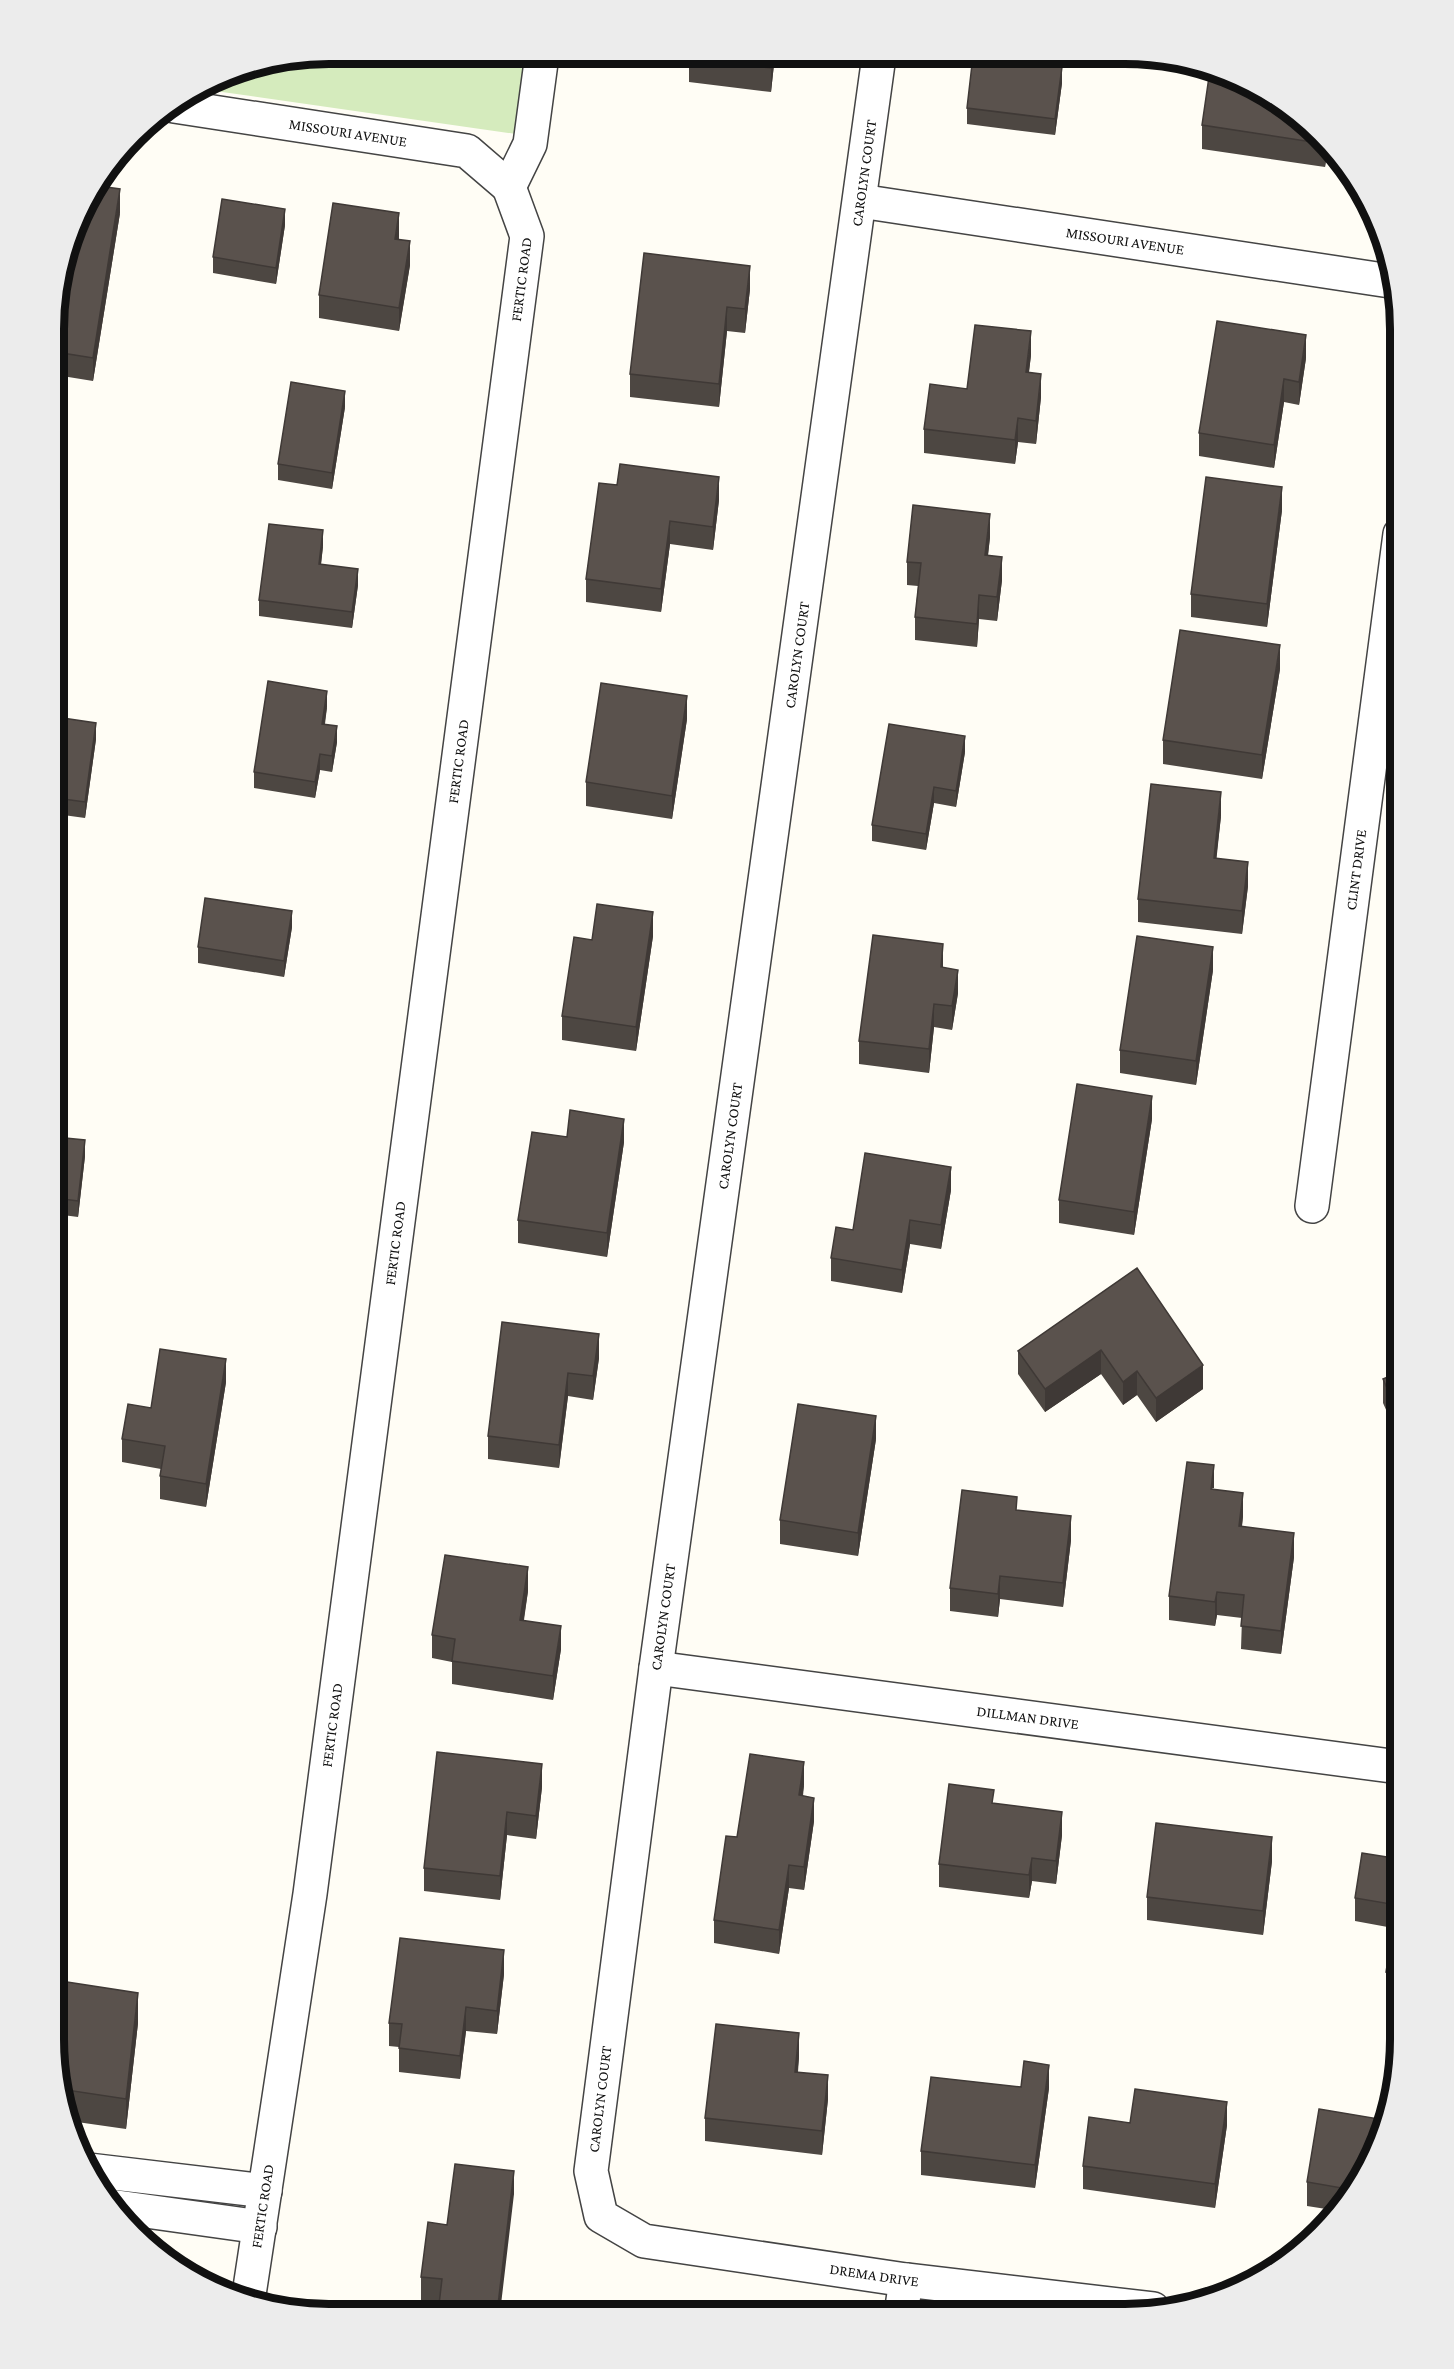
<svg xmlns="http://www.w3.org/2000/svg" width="1454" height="2369" font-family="'Crimson Pro',serif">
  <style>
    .green { fill: #d5ebbd }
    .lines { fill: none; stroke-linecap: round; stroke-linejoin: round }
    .minor-casing { stroke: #444; stroke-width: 36 }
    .minor { stroke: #fff; stroke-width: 33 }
    .wall { fill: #4d4742 }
    .shaded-wall { fill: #3f3936 }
    .building { fill: #5a524d; stroke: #3f3936; stroke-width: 1.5 }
    .labels { text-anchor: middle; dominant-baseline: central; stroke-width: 6; stroke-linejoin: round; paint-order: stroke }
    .street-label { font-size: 15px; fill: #111; stroke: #fff }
    .rim { fill: none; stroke: #111; stroke-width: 8 }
  </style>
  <rect width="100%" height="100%" fill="#fffdf5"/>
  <!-- green -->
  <path class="green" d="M 330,54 L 527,55 L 516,134 L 201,89 L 224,75 Z"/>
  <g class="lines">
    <!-- minor casing -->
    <g class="minor-casing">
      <g id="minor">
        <path id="s1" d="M 879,56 L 656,1668 L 591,2171 L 601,2216 L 644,2241 L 906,2280 L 1153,2309"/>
        <path id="s2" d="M 174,106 L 467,151 L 509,187"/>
        <path d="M 509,187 L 530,144 L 542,55"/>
        <path id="s3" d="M 860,201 L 1390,281"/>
        <path id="s4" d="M 1312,1206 L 1400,534"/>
        <path id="s5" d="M 656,1668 L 1399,1767"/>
        <path d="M 89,2170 L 265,2191"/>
        <path d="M 110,2206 L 260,2227"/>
        <path id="s6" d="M 248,2301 L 310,1894 L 527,236 L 509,187"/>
        <path d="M 901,2314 L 906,2280"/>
      </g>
    </g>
    <!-- minor -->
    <use href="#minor" class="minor"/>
  </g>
  <!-- wall -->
  <path class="wall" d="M 689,55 L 775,55 L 771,92 L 689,82 Z
    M 1030,64 L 1062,83 L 1055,135 L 967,124 L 967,108 Z
    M 1292,111 L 1328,146 L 1325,167 L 1202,149 L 1202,125 Z
    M 120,213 L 93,381 L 56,375 L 56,294 Z
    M 285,225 L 276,284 L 213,273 L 213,257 Z
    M 399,237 L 399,240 L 410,265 L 399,331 L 319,318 L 319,295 Z
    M 750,289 L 745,333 L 727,331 L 719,407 L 630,397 L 630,374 Z
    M 1031,355 L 1029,372 L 1041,397 L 1036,444 L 1018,442 L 1015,464 L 924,453 L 924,429 L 967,389 Z
    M 1306,358 L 1299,405 L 1284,402 L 1274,468 L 1199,456 L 1199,433 Z
    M 345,407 L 332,489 L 278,480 L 278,464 Z
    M 599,483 L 719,500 L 713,550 L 670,544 L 661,612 L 586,602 L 586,579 Z
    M 1282,510 L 1267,627 L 1191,617 L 1191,594 Z
    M 990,537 L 988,556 L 1002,580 L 997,621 L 979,619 L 977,647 L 915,640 L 915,617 L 918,586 L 907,585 L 907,562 Z
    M 323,546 L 321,565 L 358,585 L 352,628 L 259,616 L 259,600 Z
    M 1280,669 L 1262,779 L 1163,764 L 1163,740 Z
    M 327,707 L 325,724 L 337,742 L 332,772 L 320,770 L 315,798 L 254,788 L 254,772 Z
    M 56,717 L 96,739 L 85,818 L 56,814 Z
    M 687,719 L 672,819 L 586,806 L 586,782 Z
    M 965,752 L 956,807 L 934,803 L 926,850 L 872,841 L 872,825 Z
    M 1221,816 L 1216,859 L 1248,886 L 1242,934 L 1138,922 L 1138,899 Z
    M 292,927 L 284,977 L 198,963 L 198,947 Z
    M 653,936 L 636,1051 L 562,1040 L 562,1016 L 592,940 Z
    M 943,968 L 958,993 L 952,1030 L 934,1027 L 929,1073 L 859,1064 L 859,1041 Z
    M 1213,970 L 1196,1085 L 1120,1073 L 1120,1050 Z
    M 1152,1119 L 1134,1235 L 1059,1223 L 1059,1200 Z
    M 55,1137 L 85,1156 L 78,1217 L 55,1214 Z
    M 567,1137 L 624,1142 L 607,1257 L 518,1243 L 518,1220 Z
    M 951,1190 L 941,1249 L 910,1244 L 902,1293 L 831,1281 L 831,1258 Z
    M 1137,1268 L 1203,1389 L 1156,1422 L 1137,1395 L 1123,1405 L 1101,1374 L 1045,1412 L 1018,1374 L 1018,1351 Z
    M 599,1334 L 599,1358 L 593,1400 L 568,1396 L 559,1468 L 488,1459 L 488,1436 Z
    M 1400,1372 L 1400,1441 L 1383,1403 L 1383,1379 Z
    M 226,1382 L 206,1507 L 160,1499 L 160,1476 L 161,1469 L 122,1462 L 122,1439 L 151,1408 Z
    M 876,1439 L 858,1556 L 780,1544 L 780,1520 Z
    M 1214,1489 L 1243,1516 L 1242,1527 L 1294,1557 L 1281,1654 L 1241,1649 L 1242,1618 L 1217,1615 L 1215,1626 L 1169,1620 L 1169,1596 Z
    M 1017,1510 L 1071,1540 L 1063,1607 L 1000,1599 L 998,1617 L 950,1611 L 950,1588 Z
    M 1400,1540 L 1400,1639 L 1388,1637 L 1388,1614 Z
    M 528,1591 L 524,1620 L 561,1649 L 553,1700 L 452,1684 L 452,1662 L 432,1658 L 432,1635 Z
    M 804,1785 L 803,1796 L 814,1821 L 804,1890 L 789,1888 L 779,1954 L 714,1943 L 714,1920 L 737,1837 Z
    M 542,1787 L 536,1839 L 507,1835 L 500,1900 L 424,1891 L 424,1868 Z
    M 994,1803 L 1062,1835 L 1056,1884 L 1032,1881 L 1029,1898 L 939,1887 L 939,1864 Z
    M 1399,1859 L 1399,1997 L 1386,1995 L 1386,1972 L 1393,1928 L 1355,1921 L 1355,1898 Z
    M 1272,1861 L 1263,1935 L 1147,1920 L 1147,1897 Z
    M 504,1974 L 497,2034 L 466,2031 L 460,2079 L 399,2072 L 399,2047 L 389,2046 L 389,2023 Z
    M 138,2023 L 126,2129 L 70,2121 L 54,2040 Z
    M 799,2057 L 798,2072 L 828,2099 L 822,2155 L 705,2141 L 705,2118 Z
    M 1049,2088 L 1035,2188 L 921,2175 L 921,2151 Z
    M 1130,2123 L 1227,2125 L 1215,2208 L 1083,2189 L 1083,2166 Z
    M 1379,2145 L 1343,2207 L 1339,2211 L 1307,2206 L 1307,2182 Z
    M 514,2194 L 439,2302 L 421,2300 L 421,2277 L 447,2225 Z"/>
  <!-- shaded-wall -->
  <path class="shaded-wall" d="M 773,55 L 775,55 L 771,92 L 771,68 Z
    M 1029,56 L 1031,56 L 1028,80 L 1028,64 Z
    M 1062,67 L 1062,83 L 1055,135 L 1055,119 Z
    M 1325,144 L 1328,146 L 1325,167 Z
    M 120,189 L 120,213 L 93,381 L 93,358 Z
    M 285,209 L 285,225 L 276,284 L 276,268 Z
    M 399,213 L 399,237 L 395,263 L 395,239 Z
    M 410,241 L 410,265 L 399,331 L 399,308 Z
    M 750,266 L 750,289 L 745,333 L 745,309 Z
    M 727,307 L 727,331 L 719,407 L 719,384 Z
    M 1031,331 L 1031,355 L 1026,395 L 1026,372 Z
    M 1306,335 L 1306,358 L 1299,405 L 1299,382 Z
    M 1041,374 L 1041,397 L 1036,444 L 1036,421 Z
    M 1284,379 L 1284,402 L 1274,468 L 1274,445 Z
    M 345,391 L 345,407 L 332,489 L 332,473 Z
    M 1018,418 L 1018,442 L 1015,464 L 1015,440 Z
    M 719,477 L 719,500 L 713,550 L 713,527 Z
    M 1282,487 L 1282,510 L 1267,627 L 1267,604 Z
    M 990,514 L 990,537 L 985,579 L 985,555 Z
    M 670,521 L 670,544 L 661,612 L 661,589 Z
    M 323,530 L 323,546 L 319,580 L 319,564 Z
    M 1002,557 L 1002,580 L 997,621 L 997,597 Z
    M 358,569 L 358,585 L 352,628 L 352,612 Z
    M 979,595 L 979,619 L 977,647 L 977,624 Z
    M 1280,645 L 1280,669 L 1262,779 L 1262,755 Z
    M 327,691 L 327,707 L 322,740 L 322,724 Z
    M 687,696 L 687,719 L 672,819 L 672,796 Z
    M 96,723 L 96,739 L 85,818 L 85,802 Z
    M 337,726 L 337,742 L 332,772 L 332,756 Z
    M 965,736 L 965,752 L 956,807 L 956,791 Z
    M 320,754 L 320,770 L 315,798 L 315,782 Z
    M 934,787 L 934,803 L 926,850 L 926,834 Z
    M 1221,792 L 1221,816 L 1214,882 L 1214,858 Z
    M 1248,862 L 1248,886 L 1242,934 L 1242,911 Z
    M 292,911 L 292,927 L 284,977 L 284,961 Z
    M 653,912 L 653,936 L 636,1051 L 636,1027 Z
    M 943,944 L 943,967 L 941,967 Z
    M 1213,947 L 1213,970 L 1196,1085 L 1196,1061 Z
    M 958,970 L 958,993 L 952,1030 L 952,1006 Z
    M 934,1004 L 934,1027 L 929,1073 L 929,1049 Z
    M 1152,1096 L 1152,1119 L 1134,1235 L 1134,1212 Z
    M 624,1119 L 624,1142 L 607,1257 L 607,1233 Z
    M 85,1140 L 85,1156 L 78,1217 L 78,1201 Z
    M 951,1167 L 951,1190 L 941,1249 L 941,1225 Z
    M 910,1220 L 910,1244 L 902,1293 L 902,1270 Z
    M 599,1334 L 599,1358 L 593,1400 L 593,1376 Z
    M 1101,1350 L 1101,1374 L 1045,1412 L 1045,1389 Z
    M 226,1359 L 226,1382 L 206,1507 L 206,1484 Z
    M 1203,1365 L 1203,1389 L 1156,1422 L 1156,1398 Z
    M 1137,1371 L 1137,1395 L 1123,1405 L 1123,1382 Z
    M 568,1373 L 568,1396 L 559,1468 L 559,1445 Z
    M 876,1416 L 876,1439 L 858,1556 L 858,1533 Z
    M 1214,1465 L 1214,1488 L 1211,1489 Z
    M 1243,1493 L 1243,1516 L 1239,1549 L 1239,1526 Z
    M 1071,1516 L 1071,1540 L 1063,1607 L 1063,1583 Z
    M 1294,1533 L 1294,1557 L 1281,1654 L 1281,1631 Z
    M 528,1567 L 528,1591 L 520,1643 L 520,1620 Z
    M 1000,1576 L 1000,1599 L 998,1617 L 998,1594 Z
    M 1217,1592 L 1217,1615 L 1215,1626 L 1215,1602 Z
    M 561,1626 L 561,1649 L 553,1700 L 553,1676 Z
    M 804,1762 L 804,1785 L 799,1818 L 799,1795 Z
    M 542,1764 L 542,1787 L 536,1839 L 536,1816 Z
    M 814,1798 L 814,1821 L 804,1890 L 804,1867 Z
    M 507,1812 L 507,1835 L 500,1900 L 500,1876 Z
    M 1062,1812 L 1062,1835 L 1056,1884 L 1056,1861 Z
    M 1272,1837 L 1272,1861 L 1263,1935 L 1263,1911 Z
    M 1032,1858 L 1032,1881 L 1029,1898 L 1029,1875 Z
    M 789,1865 L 789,1888 L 779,1954 L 779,1930 Z
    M 504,1950 L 504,1974 L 497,2034 L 497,2011 Z
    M 138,1993 L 138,2023 L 126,2129 L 126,2099 Z
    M 466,2007 L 466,2031 L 460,2079 L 460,2056 Z
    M 799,2033 L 799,2057 L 795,2095 L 795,2072 Z
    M 1049,2065 L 1049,2088 L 1035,2188 L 1035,2165 Z
    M 828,2075 L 828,2099 L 822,2155 L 822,2131 Z
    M 1227,2102 L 1227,2125 L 1215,2208 L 1215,2184 Z
    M 514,2171 L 514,2194 L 500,2313 L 497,2313 Z"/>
  <!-- building -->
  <path class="building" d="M 689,55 L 773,55 L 771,68 L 689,58 Z
    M 973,56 L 1029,56 L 1028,64 L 1062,67 L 1055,119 L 967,108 Z
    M 1210,70 L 1230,75 L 1292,111 L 1325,144 L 1202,125 Z
    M 99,186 L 120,189 L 93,358 L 56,352 L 56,294 L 83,207 Z
    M 222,199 L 285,209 L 276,268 L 213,257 Z
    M 333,203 L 399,213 L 395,239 L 410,241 L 399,308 L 319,295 Z
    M 644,253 L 750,266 L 745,309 L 727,307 L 719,384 L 630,374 Z
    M 1217,321 L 1306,335 L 1299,382 L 1284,379 L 1274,445 L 1199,433 Z
    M 975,325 L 1031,331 L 1026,372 L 1041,374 L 1036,421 L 1018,418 L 1015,440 L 924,429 L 930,384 L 967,389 Z
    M 291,382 L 345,391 L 332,473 L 278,464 Z
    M 620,464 L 719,477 L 713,527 L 670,521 L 661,589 L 586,579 L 599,483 L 617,485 Z
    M 1206,477 L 1282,487 L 1267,604 L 1191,594 Z
    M 913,505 L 990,514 L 985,555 L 1002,557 L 997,597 L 979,595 L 977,624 L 915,617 L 921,563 L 907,562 Z
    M 269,524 L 323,530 L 319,564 L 358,569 L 352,612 L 259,600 Z
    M 1180,630 L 1280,645 L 1262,755 L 1163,740 Z
    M 268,681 L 327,691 L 322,724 L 337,726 L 332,756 L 320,754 L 315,782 L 254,772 Z
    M 601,683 L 687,696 L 672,796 L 586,782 Z
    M 56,717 L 96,723 L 85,802 L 56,798 Z
    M 889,724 L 965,736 L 956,791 L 934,787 L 926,834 L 872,825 Z
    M 1151,784 L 1221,792 L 1214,858 L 1248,862 L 1242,911 L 1138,899 Z
    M 205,898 L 292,911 L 284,961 L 198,947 Z
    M 597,904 L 653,912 L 636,1027 L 562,1016 L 574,937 L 592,940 Z
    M 873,935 L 943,944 L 941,967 L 958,970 L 952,1006 L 934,1004 L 929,1049 L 859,1041 Z
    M 1137,936 L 1213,947 L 1196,1061 L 1120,1050 Z
    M 1077,1084 L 1152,1096 L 1134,1212 L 1059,1200 Z
    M 570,1110 L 624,1119 L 607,1233 L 518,1220 L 532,1132 L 567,1137 Z
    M 55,1137 L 85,1140 L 78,1201 L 55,1198 Z
    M 865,1153 L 951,1167 L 941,1225 L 910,1220 L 902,1270 L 831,1258 L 836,1227 L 853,1230 Z
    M 1137,1268 L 1203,1365 L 1156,1398 L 1137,1371 L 1123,1382 L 1101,1350 L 1045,1389 L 1018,1351 Z
    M 502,1322 L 599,1334 L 593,1376 L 568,1373 L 559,1445 L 488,1436 Z
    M 160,1349 L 226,1359 L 206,1484 L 160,1476 L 165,1446 L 122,1439 L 128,1404 L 151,1408 Z
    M 1400,1372 L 1400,1418 L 1383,1379 Z
    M 798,1404 L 876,1416 L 858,1533 L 780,1520 Z
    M 1187,1462 L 1214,1465 L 1211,1489 L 1243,1493 L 1239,1526 L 1294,1533 L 1281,1631 L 1241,1626 L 1244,1595 L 1217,1592 L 1215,1602 L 1169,1596 Z
    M 962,1490 L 1017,1497 L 1016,1510 L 1071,1516 L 1063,1583 L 1000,1576 L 998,1594 L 950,1588 Z
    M 1399,1540 L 1400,1540 L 1400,1615 L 1388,1614 Z
    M 445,1555 L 528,1567 L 520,1620 L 561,1626 L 553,1676 L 452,1661 L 455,1639 L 432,1635 Z
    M 437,1752 L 542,1764 L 536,1816 L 507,1812 L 500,1876 L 424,1868 Z
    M 750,1754 L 804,1762 L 799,1795 L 814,1798 L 804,1867 L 789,1865 L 779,1930 L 714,1920 L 726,1836 L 737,1837 Z
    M 949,1784 L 994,1790 L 992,1803 L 1062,1812 L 1056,1861 L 1032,1858 L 1029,1875 L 939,1864 Z
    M 1156,1823 L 1272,1837 L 1263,1911 L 1147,1897 Z
    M 1362,1853 L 1399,1859 L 1399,1974 L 1386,1972 L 1397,1905 L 1355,1898 Z
    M 400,1938 L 504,1950 L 497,2011 L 466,2007 L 460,2056 L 399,2048 L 402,2024 L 389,2023 Z
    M 54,1980 L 138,1993 L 126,2099 L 67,2090 L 66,2098 L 54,2040 Z
    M 716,2024 L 799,2033 L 795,2072 L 828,2075 L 822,2131 L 705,2118 Z
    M 1024,2061 L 1049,2065 L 1035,2165 L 921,2151 L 931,2077 L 1021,2087 Z
    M 1135,2089 L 1227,2102 L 1215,2184 L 1083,2166 L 1089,2117 L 1130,2123 Z
    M 1319,2109 L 1385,2120 L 1379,2145 L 1353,2190 L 1307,2182 Z
    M 455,2164 L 514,2171 L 497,2313 L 438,2313 L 442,2279 L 421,2277 L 428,2222 L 447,2225 Z
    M 616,2303 L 693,2314 L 615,2314 Z"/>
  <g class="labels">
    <!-- street labels -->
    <g class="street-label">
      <text stroke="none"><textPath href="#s2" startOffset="176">MISSOURI AVENUE</textPath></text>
      <text transform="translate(864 173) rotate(-82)">CAROLYN COURT</text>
      <text stroke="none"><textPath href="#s3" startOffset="268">MISSOURI AVENUE</textPath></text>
      <text stroke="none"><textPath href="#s6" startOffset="2040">FERTIC ROAD</textPath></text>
      <text transform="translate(797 655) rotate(-82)">CAROLYN COURT</text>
      <text stroke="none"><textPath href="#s6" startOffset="1554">FERTIC ROAD</textPath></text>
      <text stroke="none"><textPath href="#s4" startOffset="339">CLINT DRIVE</textPath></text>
      <text transform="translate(730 1136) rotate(-82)">CAROLYN COURT</text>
      <text stroke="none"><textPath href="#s6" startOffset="1068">FERTIC ROAD</textPath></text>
      <text transform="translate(663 1617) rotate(-82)">CAROLYN COURT</text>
      <text stroke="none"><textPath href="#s5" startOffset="375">DILLMAN DRIVE</textPath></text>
      <text stroke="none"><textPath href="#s6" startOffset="582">FERTIC ROAD</textPath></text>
      <text transform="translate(600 2099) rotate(-83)">CAROLYN COURT</text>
      <text stroke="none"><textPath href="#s6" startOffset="96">FERTIC ROAD</textPath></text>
      <text stroke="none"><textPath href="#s1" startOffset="2463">DREMA DRIVE</textPath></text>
    </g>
  </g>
  <!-- crop -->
  <path d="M0 0H1454V2369H0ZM329 64H1125A265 265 0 0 1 1390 329V2039A265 265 0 0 1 1125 2304H329A265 265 0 0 1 64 2039V329A265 265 0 0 1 329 64Z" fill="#ececec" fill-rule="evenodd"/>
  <path class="rim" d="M329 64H1125A265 265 0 0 1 1390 329V2039A265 265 0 0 1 1125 2304H329A265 265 0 0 1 64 2039V329A265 265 0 0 1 329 64Z"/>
</svg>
